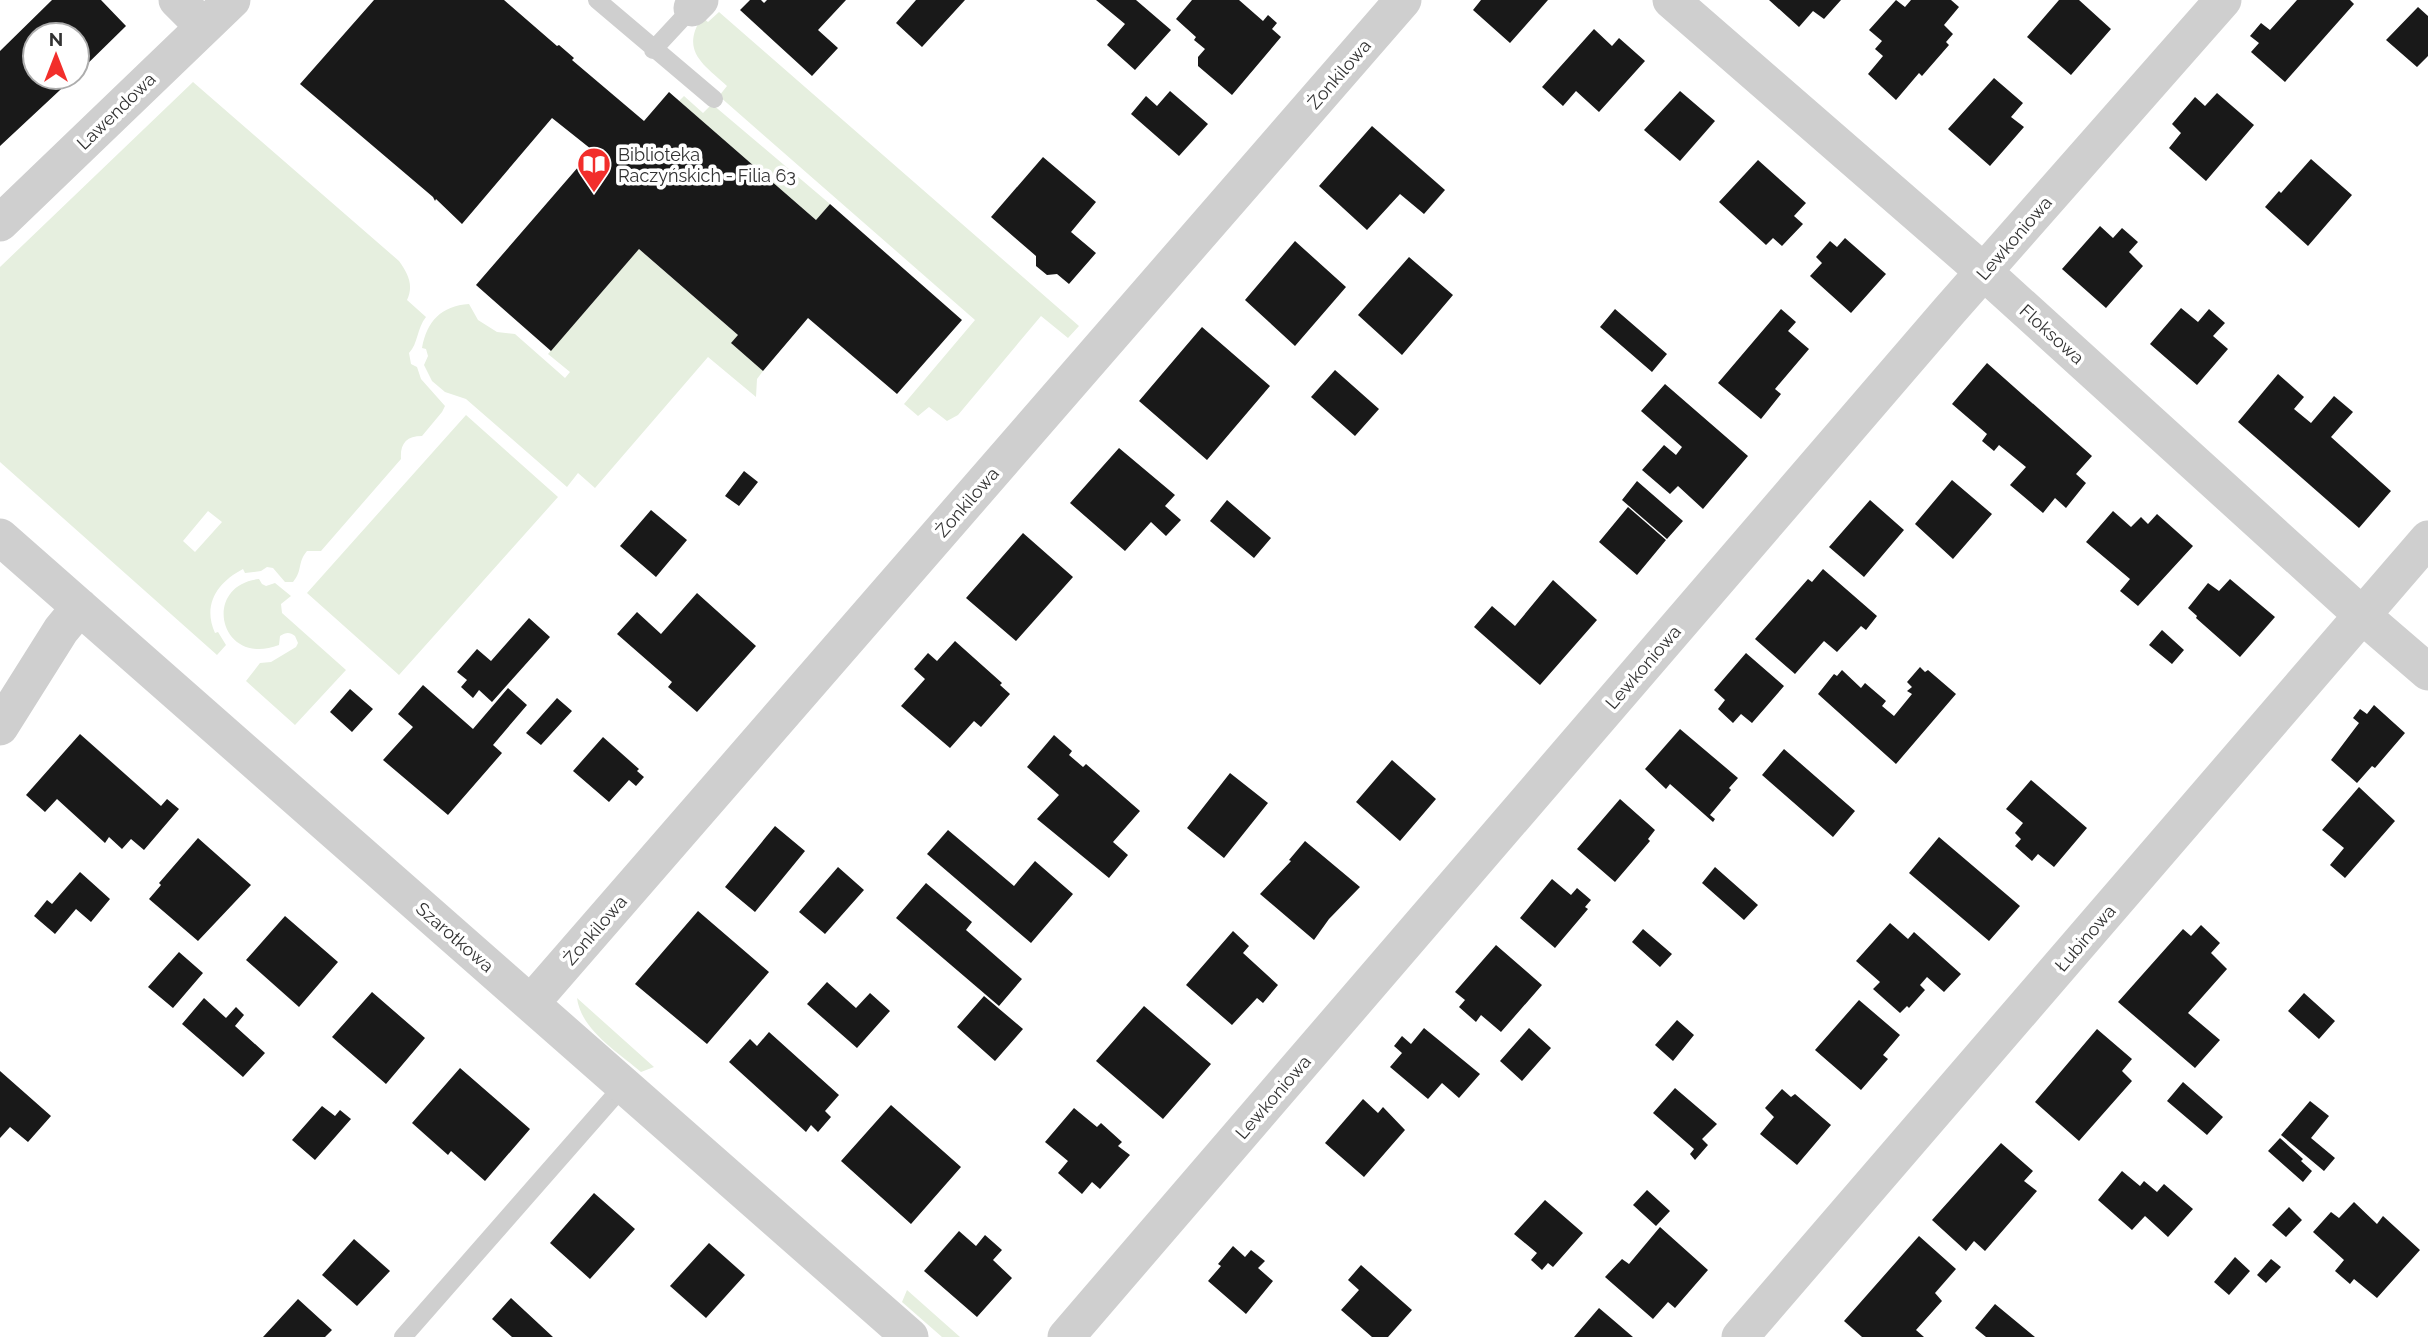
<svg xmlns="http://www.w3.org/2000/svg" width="2428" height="1337" font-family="Raleway,sans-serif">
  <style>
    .green { fill: #e6efdf; fill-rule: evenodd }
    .building { fill: #191919 }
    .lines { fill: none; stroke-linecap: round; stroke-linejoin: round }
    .service { stroke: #cfcfcf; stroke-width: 18 }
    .minor { stroke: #cfcfcf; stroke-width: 37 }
    .labels { text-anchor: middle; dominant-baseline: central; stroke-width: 7; stroke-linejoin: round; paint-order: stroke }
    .street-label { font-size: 18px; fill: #323232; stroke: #fff }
    .poi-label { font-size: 18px; fill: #323232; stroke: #fff; text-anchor: start }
  </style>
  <rect width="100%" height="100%" fill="#fff"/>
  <!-- green -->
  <path class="green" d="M 719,12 L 1079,326 L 1068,338 L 1041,316 L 958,415 L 947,421 L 929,407 L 918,416 L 904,404 L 975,320 L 719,96 L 727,86 C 703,64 680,51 702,17 L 708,22 Z
    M 193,82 L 399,261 C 408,274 414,285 407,300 L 426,317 C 417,328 418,344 409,353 L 411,364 L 417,367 L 421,379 L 445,406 L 442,412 L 422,436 C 406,436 400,444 401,459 L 321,551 L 307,551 C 297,563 303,570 293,582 L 285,582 L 273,568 L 267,567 L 261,571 L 245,573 L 243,569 C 218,582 202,604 215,633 L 218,632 L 226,645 L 217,655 L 0,462 L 0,267 ZM 208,511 L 222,522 L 195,552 L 183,541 Z
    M 684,96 L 703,113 L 712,104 L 830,204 L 816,220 L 679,101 Z
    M 639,249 L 738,335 L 763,371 L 757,379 L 756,397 L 708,357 L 595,488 L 578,473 L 567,487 L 466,399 L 445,392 L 432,381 L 424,365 L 428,356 L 426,349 L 422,348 C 427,321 441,306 469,304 L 478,320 L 497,332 L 515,334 L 565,378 L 570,372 L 548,354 Z
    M 466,415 L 558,497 L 399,675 L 307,593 Z
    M 259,579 L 262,584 L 266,586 L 275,583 L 291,596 L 281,604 L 282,613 L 346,670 L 295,725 L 246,681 L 260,663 L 271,662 L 296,647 L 298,643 L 295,636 C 290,632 286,632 280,636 L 279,645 C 219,668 201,585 259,579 Z
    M 577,998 L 654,1067 L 641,1072 C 618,1052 581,1030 577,998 Z
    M 907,1290 L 960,1337 L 942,1337 L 902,1302 Z"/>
  <!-- building -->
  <path class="building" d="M 52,0 L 101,0 L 126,26 L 77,74 L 77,35 L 35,35 L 35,77 L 74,77 L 0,146 L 0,51 Z
    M 374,0 L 504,0 L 557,46 L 559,45 L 574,58 L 572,60 L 644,121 L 669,92 L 816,220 L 830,204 L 962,320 L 897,394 L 808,318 L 763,371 L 731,343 L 738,335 L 639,249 L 551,351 L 476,285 L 592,151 L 591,149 L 552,118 L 462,224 L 436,199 L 435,201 L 433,197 L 300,84 Z
    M 750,0 L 761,0 L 764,3 L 767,0 L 846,0 L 818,30 L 838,48 L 812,76 L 740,10 Z
    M 916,0 L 965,0 L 922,47 L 896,23 Z
    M 1096,0 L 1136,0 L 1171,30 L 1135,70 L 1107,45 L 1125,24 Z
    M 1192,0 L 1239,0 L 1263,21 L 1268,15 L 1277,23 L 1272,29 L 1281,37 L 1232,95 L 1198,66 L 1198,57 L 1205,49 L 1194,40 L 1196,37 L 1176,19 Z
    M 1481,0 L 1548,0 L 1510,43 L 1473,10 Z
    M 1769,0 L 1841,0 L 1824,19 L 1813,11 L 1799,27 Z
    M 1896,0 L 1905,7 L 1911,0 L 1951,0 L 1959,7 L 1944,25 L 1953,34 L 1946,42 L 1949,45 L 1922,76 L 1919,73 L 1896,100 L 1868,74 L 1883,56 L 1875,49 L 1882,41 L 1869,30 Z
    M 2059,0 L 2079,0 L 2111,29 L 2071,75 L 2027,37 Z
    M 2297,0 L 2350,0 L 2354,4 L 2285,82 L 2251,52 L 2259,43 L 2250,36 L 2261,23 L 2270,30 Z
    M 2418,7 L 2428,16 L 2428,56 L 2417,67 L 2386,40 Z
    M 1594,29 L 1612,46 L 1619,38 L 1645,61 L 1599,112 L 1576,91 L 1563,106 L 1542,87 Z
    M 1994,78 L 2023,103 L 2011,117 L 2024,127 L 1990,166 L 1948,129 Z
    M 1170,91 L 1208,124 L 1179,156 L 1131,114 L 1146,96 L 1157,106 Z
    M 1680,91 L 1715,121 L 1680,161 L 1644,130 Z
    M 2217,93 L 2254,125 L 2206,181 L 2169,148 L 2181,133 L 2172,124 L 2195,97 L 2205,106 Z
    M 1372,126 L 1445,190 L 1424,214 L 1400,194 L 1367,230 L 1319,186 Z
    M 1043,157 L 1096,202 L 1071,232 L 1096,253 L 1069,284 L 1057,274 L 1047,275 L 1036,266 L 1036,256 L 991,217 Z
    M 2311,159 L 2352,195 L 2308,246 L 2265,207 L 2279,191 L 2281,193 Z
    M 1758,160 L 1806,203 L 1794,216 L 1803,224 L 1782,246 L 1773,238 L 1766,245 L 1719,202 Z
    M 2100,226 L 2113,238 L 2122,228 L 2138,242 L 2129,252 L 2143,266 L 2106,308 L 2062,269 Z
    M 1845,238 L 1886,274 L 1851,313 L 1810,276 L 1822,263 L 1816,257 L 1830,241 L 1837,247 Z
    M 1295,241 L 1346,287 L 1295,346 L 1245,300 Z
    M 1409,257 L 1453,295 L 1402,355 L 1358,315 Z
    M 2181,308 L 2198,322 L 2209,309 L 2225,323 L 2213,336 L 2228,349 L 2197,385 L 2150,344 Z
    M 1615,309 L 1667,354 L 1652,372 L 1600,327 Z
    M 1781,309 L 1796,322 L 1788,331 L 1809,349 L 1775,389 L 1781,394 L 1761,419 L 1718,383 Z
    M 1202,327 L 1270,386 L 1207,460 L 1139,401 Z
    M 1987,363 L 2092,456 L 2076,474 L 2086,483 L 2066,508 L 2055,498 L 2043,513 L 2010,485 L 2026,467 L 1999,445 L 1994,451 L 1982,441 L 1987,434 L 1952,404 Z
    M 1335,370 L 1379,409 L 1355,436 L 1311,397 Z
    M 2278,374 L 2304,397 L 2294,409 L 2311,423 L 2334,396 L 2353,412 L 2331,437 L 2391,491 L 2359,528 L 2238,422 Z
    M 1665,384 L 1748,456 L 1703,509 L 1678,486 L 1670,494 L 1642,470 L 1664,445 L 1676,455 L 1682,447 L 1641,411 Z
    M 1119,448 L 1175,495 L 1165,506 L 1181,520 L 1166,536 L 1151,522 L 1125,551 L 1070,503 Z
    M 744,471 L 758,482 L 739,506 L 725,496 Z
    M 1952,480 L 1992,514 L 1953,559 L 1915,524 Z
    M 1637,481 L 1683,521 L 1667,539 L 1622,500 Z
    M 1227,500 L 1271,538 L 1254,558 L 1210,521 Z
    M 1870,500 L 1904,530 L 1864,577 L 1829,547 Z
    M 1628,507 L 1666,540 L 1637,575 L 1599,542 Z
    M 651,510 L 687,540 L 656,577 L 620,546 Z
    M 2113,511 L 2131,527 L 2141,517 L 2148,524 L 2157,514 L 2193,546 L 2138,606 L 2120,591 L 2130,579 L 2086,542 Z
    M 1023,533 L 1073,577 L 1016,641 L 966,598 Z
    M 1823,569 L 1877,616 L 1866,630 L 1861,626 L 1837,652 L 1824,641 L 1795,674 L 1755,639 L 1808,579 L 1812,582 Z
    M 2230,579 L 2275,617 L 2240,657 L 2196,618 L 2197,616 L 2188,608 L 2208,583 L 2219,591 Z
    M 1553,580 L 1597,620 L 1540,685 L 1474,627 L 1492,606 L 1515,626 Z
    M 697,593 L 756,646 L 697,712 L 668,687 L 672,682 L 617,634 L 637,612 L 661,634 Z
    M 529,618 L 550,637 L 492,702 L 479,690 L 473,698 L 461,687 L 467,680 L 457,672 L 477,649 L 491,661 Z
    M 2162,630 L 2184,650 L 2172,664 L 2149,645 Z
    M 955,641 L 1002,683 L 1000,685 L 1010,694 L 981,727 L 974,721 L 950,748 L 901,706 L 925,679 L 914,669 L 928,653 L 937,661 Z
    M 1746,653 L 1784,686 L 1752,723 L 1741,714 L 1733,723 L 1718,709 L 1725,700 L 1714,690 Z
    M 1920,667 L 1925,672 L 1928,670 L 1956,694 L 1896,764 L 1818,694 L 1834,674 L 1837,676 L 1842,670 L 1861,688 L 1865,683 L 1886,701 L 1882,706 L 1894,716 L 1912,694 L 1907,691 L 1912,687 L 1907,682 Z
    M 423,685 L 473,729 L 508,688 L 527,705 L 493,745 L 502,753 L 448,815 L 383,760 L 413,727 L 398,714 Z
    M 350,689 L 373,709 L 352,732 L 330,712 Z
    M 557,698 L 572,711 L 541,745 L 526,733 Z
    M 2374,705 L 2405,733 L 2375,768 L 2372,766 L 2357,783 L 2331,760 L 2359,723 L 2353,718 L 2360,709 L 2367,714 Z
    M 1680,729 L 1738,778 L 1729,788 L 1731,790 L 1710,815 L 1715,819 L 1713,822 L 1670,784 L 1666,789 L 1645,769 Z
    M 80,734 L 161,806 L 167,799 L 179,809 L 144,850 L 131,839 L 122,849 L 109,837 L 105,843 L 57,799 L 45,812 L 26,795 Z
    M 1054,735 L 1072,751 L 1069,755 L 1083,767 L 1086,764 L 1140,811 L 1113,842 L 1128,855 L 1109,878 L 1037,819 L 1059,795 L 1027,767 Z
    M 603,737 L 639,769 L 637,771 L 644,777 L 636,786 L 629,780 L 609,802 L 573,771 Z
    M 1784,749 L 1855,811 L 1833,837 L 1762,775 Z
    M 1392,760 L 1436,799 L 1400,841 L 1356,802 Z
    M 1230,773 L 1268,803 L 1224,858 L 1187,828 Z
    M 2031,780 L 2087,828 L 2054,867 L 2038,854 L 2032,861 L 2015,846 L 2021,839 L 2015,833 L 2023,823 L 2006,809 Z
    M 2359,787 L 2395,821 L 2345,878 L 2330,865 L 2344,848 L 2322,830 Z
    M 1620,799 L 1655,830 L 1648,839 L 1650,841 L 1615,882 L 1577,849 Z
    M 775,826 L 805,851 L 755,912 L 725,887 Z
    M 948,830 L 1014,886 L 1035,861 L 1073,894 L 1031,943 L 927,854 Z
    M 1939,837 L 2020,906 L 1989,941 L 1909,873 Z
    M 198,838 L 251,885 L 198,941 L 149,899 L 161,885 L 159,883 Z
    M 1305,841 L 1360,887 L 1329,919 L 1314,940 L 1260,894 L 1291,861 L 1289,860 Z
    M 838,867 L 864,890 L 825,934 L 799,912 Z
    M 1715,867 L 1758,905 L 1744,920 L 1702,883 Z
    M 80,872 L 110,899 L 91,922 L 76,909 L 55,934 L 34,916 L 47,900 L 52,904 Z
    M 1552,879 L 1571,895 L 1577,888 L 1591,900 L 1585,907 L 1588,909 L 1555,948 L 1520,918 Z
    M 926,883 L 972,922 L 966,930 L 1022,979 L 999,1006 L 896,918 Z
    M 698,911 L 769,972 L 707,1044 L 635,984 Z
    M 285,916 L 338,962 L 299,1007 L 246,960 Z
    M 1890,923 L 1908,939 L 1914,932 L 1961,974 L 1944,992 L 1927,977 L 1920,985 L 1925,990 L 1909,1008 L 1907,1006 L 1900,1013 L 1873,989 L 1880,982 L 1856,961 Z
    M 2201,925 L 2220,943 L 2211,953 L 2227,969 L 2188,1013 L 2220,1040 L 2195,1068 L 2118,1002 L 2183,929 L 2191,936 Z
    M 1643,929 L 1672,954 L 1660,967 L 1632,942 Z
    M 1233,931 L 1249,946 L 1243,953 L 1278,985 L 1263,1003 L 1257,998 L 1232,1025 L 1186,985 Z
    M 1496,945 L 1542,985 L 1501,1032 L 1481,1015 L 1476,1022 L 1459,1007 L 1465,1000 L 1455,992 Z
    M 179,952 L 203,973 L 173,1008 L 148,987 Z
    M 827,982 L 856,1008 L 870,993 L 890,1011 L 857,1048 L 807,1004 Z
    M 372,992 L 425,1038 L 386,1084 L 332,1037 Z
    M 2304,993 L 2335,1021 L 2319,1039 L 2288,1011 Z
    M 984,996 L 1023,1029 L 995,1061 L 957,1027 Z
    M 204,998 L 226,1018 L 236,1007 L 244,1015 L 235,1026 L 265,1053 L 243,1077 L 182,1024 Z
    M 1859,1000 L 1900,1035 L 1883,1055 L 1888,1059 L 1861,1090 L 1815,1050 Z
    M 1144,1006 L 1211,1064 L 1163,1119 L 1096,1061 Z
    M 1677,1020 L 1694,1035 L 1673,1061 L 1655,1045 Z
    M 1424,1028 L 1480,1074 L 1459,1098 L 1442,1083 L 1428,1099 L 1390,1067 L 1402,1053 L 1394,1046 L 1402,1036 L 1411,1044 Z
    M 1529,1028 L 1551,1048 L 1522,1081 L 1500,1061 Z
    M 2097,1029 L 2132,1059 L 2122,1071 L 2132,1081 L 2079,1141 L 2035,1102 Z
    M 769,1032 L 839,1095 L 825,1111 L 831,1117 L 818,1132 L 811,1125 L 806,1132 L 729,1062 L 750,1039 L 757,1046 Z
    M 460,1068 L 530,1129 L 485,1181 L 451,1151 L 448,1155 L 412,1123 Z
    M 0,1071 L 51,1116 L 28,1142 L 10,1127 L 0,1138 Z
    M 2183,1082 L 2223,1117 L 2207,1135 L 2167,1101 Z
    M 1675,1088 L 1717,1124 L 1702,1139 L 1708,1145 L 1695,1160 L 1690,1154 L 1694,1149 L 1653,1113 Z
    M 1782,1089 L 1791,1097 L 1795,1094 L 1831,1125 L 1797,1165 L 1760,1134 L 1774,1117 L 1765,1108 Z
    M 1363,1099 L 1378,1113 L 1383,1107 L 1405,1130 L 1364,1177 L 1325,1143 Z
    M 2310,1101 L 2329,1116 L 2311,1138 L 2335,1158 L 2324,1171 L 2281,1135 Z
    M 891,1105 L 961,1167 L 911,1224 L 841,1161 Z
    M 322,1106 L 335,1116 L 340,1110 L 351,1119 L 315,1160 L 292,1140 Z
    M 1074,1108 L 1097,1127 L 1101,1123 L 1122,1142 L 1118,1146 L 1130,1155 L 1100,1189 L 1092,1182 L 1082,1194 L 1058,1173 L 1068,1161 L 1045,1142 Z
    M 2280,1138 L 2303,1159 L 2301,1161 L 2312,1171 L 2303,1182 L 2268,1151 Z
    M 2001,1143 L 2033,1171 L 2024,1181 L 2037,1191 L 1985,1251 L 1974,1241 L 1966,1251 L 1932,1220 Z
    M 2122,1171 L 2140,1186 L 2144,1181 L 2157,1192 L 2164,1184 L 2193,1209 L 2168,1237 L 2145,1216 L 2132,1230 L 2098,1200 Z
    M 1647,1190 L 1670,1211 L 1656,1226 L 1633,1205 Z
    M 594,1193 L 635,1229 L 590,1279 L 550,1243 Z
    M 1545,1200 L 1583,1233 L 1553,1267 L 1548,1263 L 1542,1270 L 1531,1260 L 1537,1253 L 1514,1234 Z
    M 2354,1202 L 2377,1224 L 2383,1216 L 2420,1250 L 2377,1298 L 2354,1279 L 2350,1284 L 2335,1271 L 2344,1260 L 2313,1232 L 2331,1212 L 2339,1218 Z
    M 2289,1207 L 2302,1220 L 2286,1237 L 2272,1225 Z
    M 1660,1227 L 1708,1270 L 1675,1308 L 1668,1302 L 1653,1319 L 1605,1277 L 1622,1259 L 1629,1264 Z
    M 959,1231 L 976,1246 L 985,1235 L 1002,1250 L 993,1260 L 1012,1278 L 977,1317 L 924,1271 Z
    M 1919,1236 L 1956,1269 L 1935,1293 L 1942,1301 L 1916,1330 L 1924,1337 L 1862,1337 L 1844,1321 Z
    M 354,1239 L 390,1271 L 357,1306 L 322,1275 Z
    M 709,1243 L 745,1275 L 706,1318 L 670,1286 Z
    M 1233,1246 L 1245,1257 L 1251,1250 L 1265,1261 L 1258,1268 L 1273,1281 L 1246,1314 L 1208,1281 L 1221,1266 L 1218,1264 Z
    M 2235,1257 L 2250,1271 L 2229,1295 L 2214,1282 Z
    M 2271,1259 L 2281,1267 L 2266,1283 L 2257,1275 Z
    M 1361,1265 L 1412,1310 L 1388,1337 L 1372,1337 L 1341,1310 L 1359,1290 L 1348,1280 Z
    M 511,1298 L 553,1337 L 512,1337 L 492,1319 Z
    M 298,1299 L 332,1330 L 325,1337 L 263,1337 Z
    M 1995,1304 L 2035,1337 L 1986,1337 L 1975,1328 Z
    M 1599,1308 L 1619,1325 L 1633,1337 L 1574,1337 Z"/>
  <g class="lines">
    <!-- service -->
    <path class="service" d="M 597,0 L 714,99
      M 653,50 L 692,8
      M 403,1337 L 624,1085"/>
    <!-- minor -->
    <path class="minor" d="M 177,0 L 204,27
      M 1671,0 L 1984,272 L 2363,616 L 2428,672
      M 692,8 L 700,0
      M 0,223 L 232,0
      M 0,537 L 910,1337
      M 0,727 L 61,630 L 80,607
      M 531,1003 L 1403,0
      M 1066,1337 L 1949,311 L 2223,0
      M 1740,1337 L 2428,539"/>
  </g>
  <!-- icons -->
  <defs>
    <g id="library-pin" transform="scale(1.75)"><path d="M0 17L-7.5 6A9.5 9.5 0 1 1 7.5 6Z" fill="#f22e2b" stroke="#fff"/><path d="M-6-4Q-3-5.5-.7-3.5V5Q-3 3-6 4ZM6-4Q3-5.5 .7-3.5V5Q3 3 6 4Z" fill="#fff"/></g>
  </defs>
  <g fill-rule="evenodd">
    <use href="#library-pin" x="594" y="164"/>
  </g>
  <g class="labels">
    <!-- street labels -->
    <g class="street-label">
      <text transform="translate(1339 74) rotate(-49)">Żonkilowa</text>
      <text transform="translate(116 111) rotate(-44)">Lawendowa</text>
      <text transform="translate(2014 238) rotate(-49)">Lewkoniowa</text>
      <text transform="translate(2052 334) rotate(42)">Floksowa</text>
      <text transform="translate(967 502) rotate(-49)">Żonkilowa</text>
      <text transform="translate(1643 667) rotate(-49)">Lewkoniowa</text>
      <text transform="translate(595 930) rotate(-49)">Żonkilowa</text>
      <text transform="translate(455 937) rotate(41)">Szarotkowa</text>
      <text transform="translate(2085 938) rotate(-49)">Łubinowa</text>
      <text transform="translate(1273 1097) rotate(-49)">Lewkoniowa</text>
    </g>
    <!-- poi labels -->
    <g class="poi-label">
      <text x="618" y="154">Biblioteka<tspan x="618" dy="21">Raczyńskich - Filia 63</tspan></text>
    </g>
  </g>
  <!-- north arrow -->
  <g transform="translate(56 56)"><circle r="33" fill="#ffffff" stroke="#adadad" stroke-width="2"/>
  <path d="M0-5L12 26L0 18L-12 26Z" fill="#f22e2b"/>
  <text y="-10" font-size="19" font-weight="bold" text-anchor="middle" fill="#323232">N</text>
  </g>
</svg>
